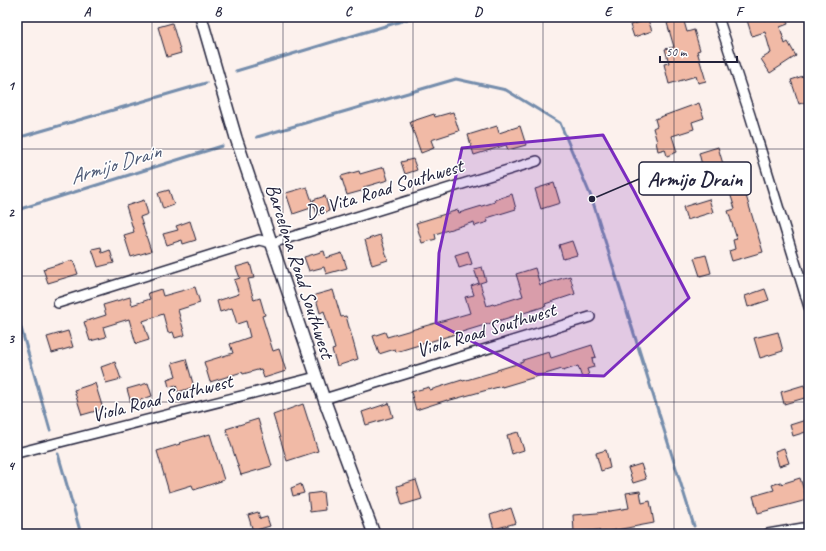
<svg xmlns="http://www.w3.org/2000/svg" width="826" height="551" font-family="Caveat,sans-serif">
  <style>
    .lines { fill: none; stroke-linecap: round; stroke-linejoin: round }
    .stream { stroke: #758dac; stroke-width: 3 }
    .building { fill: #f1baa6; stroke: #22223b }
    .minor-casing { stroke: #22223b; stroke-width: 12 }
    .tertiary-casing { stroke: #22223b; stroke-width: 14 }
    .minor { stroke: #fff; stroke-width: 9 }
    .tertiary { stroke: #fff; stroke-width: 11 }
    .marked { fill: #7b2cbf; fill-opacity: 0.2; stroke: #7b2cbf; stroke-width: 3; stroke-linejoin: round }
    .grid { fill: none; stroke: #22223b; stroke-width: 1; stroke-opacity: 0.55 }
    .labels { text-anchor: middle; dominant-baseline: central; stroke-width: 3; stroke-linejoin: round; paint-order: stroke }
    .street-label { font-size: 20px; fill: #22223b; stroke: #fff }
    .water-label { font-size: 21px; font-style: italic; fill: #4b5773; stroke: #fff }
    .leader { fill: none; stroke: #22223b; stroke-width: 1.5 }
    .callout-dot { fill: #22223b; stroke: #fff; stroke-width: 1.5 }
    .callout { fill: #fff; stroke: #22223b; stroke-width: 1.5 }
    .callout-label { font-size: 21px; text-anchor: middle; font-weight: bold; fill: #22223b }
    .neatline { fill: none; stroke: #22223b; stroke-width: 1.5 }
    .grid-label { font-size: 13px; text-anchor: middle; font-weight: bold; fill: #22223b }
  </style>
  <rect width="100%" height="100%" fill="#fcf1ed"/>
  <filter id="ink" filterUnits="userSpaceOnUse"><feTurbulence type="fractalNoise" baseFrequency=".025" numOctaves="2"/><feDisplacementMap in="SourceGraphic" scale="8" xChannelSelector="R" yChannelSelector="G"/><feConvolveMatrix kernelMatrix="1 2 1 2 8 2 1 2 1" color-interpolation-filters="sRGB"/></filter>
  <g filter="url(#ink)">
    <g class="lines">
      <!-- stream -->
      <path class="stream" d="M 236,71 L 415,17
        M 257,137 L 456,79 L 506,90 L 560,123 L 592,199 L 694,526
        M 17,138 L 206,83
        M 17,210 L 222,146
        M 17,314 L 50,430
        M 58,454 L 81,534"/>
    </g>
    <!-- building -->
    <path class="building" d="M 746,17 L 763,17 L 764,20 L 774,17 L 786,17 L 788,24 L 780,27 L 785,44 L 788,42 L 796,56 L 770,73 L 761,59 L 771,53 L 765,32 L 752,36 Z
      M 683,18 L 687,32 L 694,30 L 700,50 L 697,51 L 706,81 L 698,83 L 696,76 L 669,84 L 664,64 L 669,63 L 665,49 L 674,47 L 667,23 Z
      M 648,20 L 652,31 L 634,37 L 630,25 Z
      M 172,23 L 181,53 L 167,57 L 158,27 Z
      M 809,74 L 809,101 L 799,104 L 791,80 Z
      M 699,103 L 704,118 L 692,122 L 694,129 L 672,136 L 677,152 L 667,156 L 665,149 L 658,151 L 656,142 L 657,142 L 653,128 L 657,126 L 655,119 Z
      M 453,112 L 459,131 L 431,140 L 434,148 L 421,153 L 410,122 L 434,114 L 435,117 Z
      M 497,126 L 499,133 L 520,126 L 526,145 L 508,150 L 506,145 L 474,155 L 468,135 Z
      M 718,147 L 723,164 L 710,168 L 708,163 L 702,165 L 699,153 Z
      M 413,159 L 417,170 L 405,174 L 401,162 Z
      M 384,167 L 388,180 L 364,187 L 365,190 L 347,195 L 341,176 L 359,171 L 360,174 Z
      M 554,183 L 560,203 L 541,209 L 535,189 Z
      M 307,187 L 314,207 L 293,214 L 286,193 Z
      M 744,189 L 763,252 L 732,261 L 729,251 L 735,249 L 733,240 L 737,239 L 728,211 L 735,209 L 730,193 Z
      M 169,190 L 174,205 L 163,209 L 158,193 Z
      M 512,194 L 516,209 L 487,218 L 488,222 L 475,226 L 474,222 L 435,234 L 436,239 L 422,243 L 416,223 L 458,210 L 459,213 L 495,202 L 494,200 Z
      M 325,196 L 329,211 L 317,215 L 313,200 Z
      M 709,199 L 713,212 L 687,220 L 683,207 Z
      M 144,200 L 148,214 L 140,217 L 151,251 L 131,257 L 124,235 L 134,232 L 126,206 Z
      M 190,221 L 196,240 L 183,244 L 182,240 L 167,245 L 163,234 L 178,230 L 176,226 Z
      M 380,235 L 388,260 L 372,265 L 365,240 Z
      M 572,241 L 577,255 L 563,259 L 559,245 Z
      M 101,247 L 102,253 L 110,250 L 114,263 L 98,267 L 92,249 Z
      M 324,251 L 326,258 L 342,253 L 347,268 L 326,274 L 324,267 L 309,271 L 304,257 Z
      M 468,251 L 472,264 L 459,268 L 455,255 Z
      M 706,255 L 711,273 L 700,276 L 694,258 Z
      M 73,260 L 78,274 L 48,283 L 43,269 Z
      M 250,263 L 254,278 L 248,279 L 254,300 L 260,298 L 265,315 L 262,316 L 273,351 L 279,349 L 286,371 L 264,378 L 261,369 L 243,374 L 242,372 L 210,382 L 204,362 L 233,353 L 230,344 L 250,337 L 246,321 L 237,324 L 232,308 L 220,312 L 217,301 L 239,294 L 234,280 L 240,278 L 236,267 Z
      M 482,267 L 486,281 L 480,283 L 487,306 L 493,304 L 494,305 L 523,296 L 516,274 L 535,268 L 540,285 L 570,276 L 575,294 L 545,304 L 546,306 L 498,321 L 396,352 L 395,349 L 379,354 L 373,336 L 385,332 L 387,337 L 470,313 L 465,297 L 474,295 L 471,286 L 479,283 L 474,269 Z
      M 195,287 L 200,303 L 178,310 L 185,335 L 175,338 L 173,332 L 168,333 L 163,314 L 143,321 L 149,340 L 136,344 L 129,319 L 103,327 L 106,337 L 90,341 L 84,322 L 106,315 L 103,305 L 130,297 L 132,305 L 150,299 L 148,293 L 161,289 L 163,296 Z
      M 765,289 L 769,300 L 748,307 L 745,296 Z
      M 333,290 L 341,317 L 346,316 L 358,359 L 337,366 L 332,350 L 335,349 L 324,311 L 320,313 L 315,295 Z
      M 68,331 L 73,347 L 52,353 L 47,337 Z
      M 778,332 L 783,351 L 760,358 L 754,338 Z
      M 592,345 L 596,357 L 592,358 L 594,367 L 587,369 L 589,375 L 582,378 L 578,366 L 563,371 L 562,369 L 502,387 L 502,386 L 447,401 L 447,400 L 416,410 L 411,392 L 429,387 L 430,390 L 462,380 L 463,381 L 497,371 L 497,370 L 523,362 L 523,360 L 549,352 L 551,358 Z
      M 186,359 L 194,387 L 178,392 L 176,385 L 169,387 L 167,379 L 176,376 L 172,363 Z
      M 115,362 L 121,379 L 106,383 L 101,367 Z
      M 95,383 L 103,409 L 82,415 L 74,390 Z
      M 148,383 L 152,396 L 131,403 L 127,389 Z
      M 804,385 L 808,397 L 784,404 L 781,392 Z
      M 389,403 L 393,417 L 366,425 L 362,412 Z
      M 303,404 L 318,451 L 287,461 L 273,415 Z
      M 258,419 L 272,466 L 241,475 L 226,429 Z
      M 809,419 L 809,431 L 793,436 L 790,425 Z
      M 518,432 L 524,450 L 512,454 L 507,435 Z
      M 210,434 L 224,480 L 194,490 L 192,485 L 169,492 L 157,451 L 180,444 L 179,443 Z
      M 784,448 L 789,463 L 779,466 L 775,451 Z
      M 606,450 L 610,468 L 601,471 L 596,453 Z
      M 641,464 L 646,479 L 633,483 L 628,468 Z
      M 800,478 L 807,500 L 758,513 L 753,496 L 774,490 L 772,485 L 781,482 L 781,484 Z
      M 416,480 L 422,499 L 402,505 L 397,486 Z
      M 301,484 L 304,493 L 293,496 L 291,488 Z
      M 640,491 L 642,503 L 650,501 L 654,523 L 600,533 L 599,530 L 574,532 L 573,515 L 597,513 L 629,508 L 626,493 Z
      M 323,492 L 325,510 L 310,512 L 308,494 Z
      M 511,508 L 516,523 L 494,529 L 490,515 Z
      M 258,512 L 260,519 L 267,517 L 270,526 L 253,531 L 248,515 Z"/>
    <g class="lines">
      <!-- minor casing -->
      <g class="minor-casing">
        <path id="minor" d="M 718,17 L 750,115 L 809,307
          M 58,303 L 259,240 L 272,243 L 537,161
          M 324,399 L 590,317
          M 17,453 L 316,377
          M 768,534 L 809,527"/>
      </g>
      <!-- tertiary casing -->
      <g class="tertiary-casing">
        <path id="tertiary" d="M 201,17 L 236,138 L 324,399 L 374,534"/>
      </g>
      <!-- minor -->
      <use href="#minor" class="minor"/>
      <!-- tertiary -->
      <use href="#tertiary" class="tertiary"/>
    </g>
  </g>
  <!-- marked area -->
  <path class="marked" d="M 603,135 L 634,191 L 689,298 L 604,376 L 536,374 L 436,323 L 439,253 L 462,148 Z"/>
  <!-- grid -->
  <path class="grid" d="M 152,17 L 152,534M 283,17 L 283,534M 413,17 L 413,534M 543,17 L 543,534M 674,17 L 674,534M 17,149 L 809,149M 17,276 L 809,276M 17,402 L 809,402"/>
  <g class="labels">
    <!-- street labels -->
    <g class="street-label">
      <text transform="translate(384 189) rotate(-17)">De Vita Road Southwest</text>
      <text transform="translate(300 271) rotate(72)">Barcelona Road Southwest</text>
      <text transform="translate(486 330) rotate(-17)">Viola Road Southwest</text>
      <text transform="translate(162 398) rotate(-14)">Viola Road Southwest</text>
    </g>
    <!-- water labels -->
    <g class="water-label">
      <text transform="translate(115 164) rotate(-17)">Armijo Drain</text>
    </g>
  </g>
  <!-- callouts -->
  <path class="leader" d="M592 199L639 179"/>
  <circle class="callout-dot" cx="592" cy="199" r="4"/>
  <rect class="callout" x="639" y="162" width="112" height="33" rx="4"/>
  <g class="callout-label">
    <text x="695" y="186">Armijo Drain</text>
  </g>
  <!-- margin -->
  <rect width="826" height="551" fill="none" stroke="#fff" stroke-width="44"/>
  <!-- scale -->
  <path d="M660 56v6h77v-6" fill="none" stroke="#22223b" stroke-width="2"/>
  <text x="666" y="56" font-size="12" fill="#22223b" stroke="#ffffff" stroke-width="3" paint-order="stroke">50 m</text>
  <rect x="22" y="22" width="782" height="507" class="neatline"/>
  <g class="grid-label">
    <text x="87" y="16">A</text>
    <text x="218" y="16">B</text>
    <text x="348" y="16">C</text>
    <text x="478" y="16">D</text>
    <text x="608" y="16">E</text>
    <text x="739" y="16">F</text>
    <text x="11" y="90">1</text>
    <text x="11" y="217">2</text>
    <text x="11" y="343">3</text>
    <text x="11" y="470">4</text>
  </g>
</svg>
